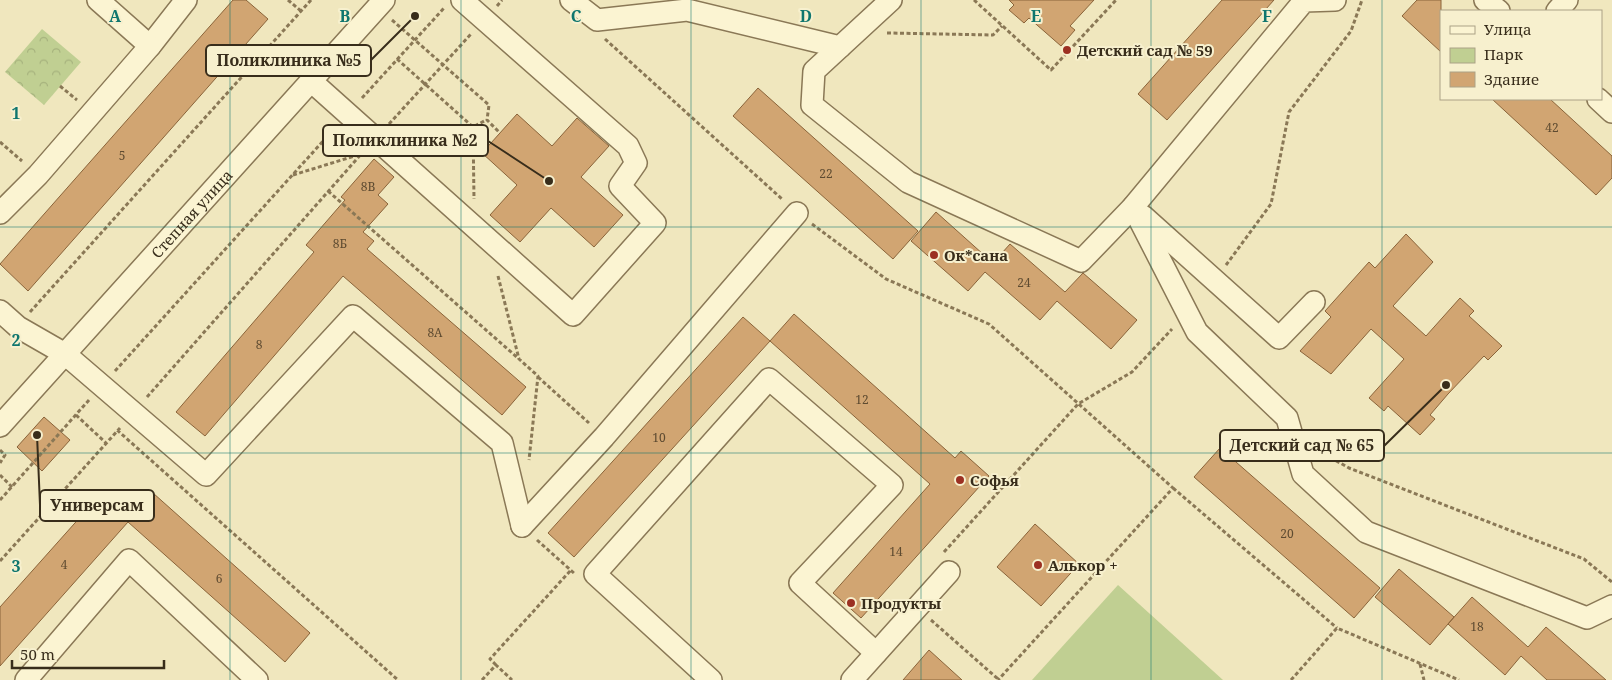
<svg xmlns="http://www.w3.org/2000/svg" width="1612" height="680" font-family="'Noto Serif',serif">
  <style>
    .green { fill: #c0cf92 }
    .park { fill: url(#park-crowns) }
    .building { fill: #d1a572; stroke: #8a643a }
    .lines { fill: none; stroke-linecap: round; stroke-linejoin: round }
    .minor-casing { stroke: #8a7856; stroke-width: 24 }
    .path { stroke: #8a7856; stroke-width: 3; stroke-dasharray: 4 2.5; stroke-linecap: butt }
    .minor { stroke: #fbf4d2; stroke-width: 21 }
    .grid { fill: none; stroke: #0f766e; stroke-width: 1; stroke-opacity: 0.55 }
    .poi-dot { fill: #9c3022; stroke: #f7f0ce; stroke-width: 2 }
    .labels { text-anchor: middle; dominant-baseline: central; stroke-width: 4; stroke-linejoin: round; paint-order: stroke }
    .number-label { font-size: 12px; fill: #5e4b31 }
    .poi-label { font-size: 15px; font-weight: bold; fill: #382d1b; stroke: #f7f0ce; text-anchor: start }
    .street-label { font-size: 15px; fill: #382d1b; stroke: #f7f0ce }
    .grid-label { font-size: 16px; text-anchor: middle; font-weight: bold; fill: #0f766e; stroke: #f7f0ce; stroke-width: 4; stroke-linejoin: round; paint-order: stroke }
    .leader { fill: none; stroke: #382d1b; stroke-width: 2 }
    .callout-dot { fill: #382d1b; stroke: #f7f0ce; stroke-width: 2 }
    .callout { fill: #f7f0ce; stroke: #382d1b; stroke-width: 2 }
    .callout-label { font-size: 16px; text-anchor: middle; font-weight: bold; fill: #382d1b }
  </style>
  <defs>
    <pattern id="park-crowns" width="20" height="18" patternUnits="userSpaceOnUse" patternTransform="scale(1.25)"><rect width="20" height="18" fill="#c0cf92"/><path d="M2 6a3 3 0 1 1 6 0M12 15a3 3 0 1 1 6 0" fill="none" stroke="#a6b27d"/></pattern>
  </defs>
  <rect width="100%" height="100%" fill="#f0e7be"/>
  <!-- green -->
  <path class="green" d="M 1118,585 L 1223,680 L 1032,680 Z"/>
  <!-- park -->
  <path class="park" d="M 42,29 L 81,62 L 44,105 L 5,72 Z"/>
  <!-- building -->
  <path class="building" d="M 233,0 L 246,0 L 268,19 L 28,291 L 0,264 Z
    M 1009,0 L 1094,0 L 1070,26 L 1075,30 L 1061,46 L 1029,18 L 1024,23 L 1009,10 L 1014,5 Z
    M 1222,0 L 1274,0 L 1167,120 L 1138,94 Z
    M 1417,0 L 1441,0 L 1441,52 L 1402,16 Z
    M 758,88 L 918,231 L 893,259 L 733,116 Z
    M 1492,99 L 1550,99 L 1612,156 L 1612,178 L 1596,195 Z
    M 517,114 L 552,146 L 577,118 L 609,146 L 581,177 L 623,215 L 594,247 L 551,208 L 520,242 L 490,215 L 517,185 L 482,153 Z
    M 374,159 L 394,177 L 378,195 L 388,204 L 363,232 L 374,241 L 367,249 L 526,387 L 502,415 L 343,276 L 205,436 L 176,412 L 314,252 L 306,245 L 345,200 L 341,197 Z
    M 936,212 L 993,263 L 1010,244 L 1065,292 L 1083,273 L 1137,320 L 1111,349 L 1057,301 L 1040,320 L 985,272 L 968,291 L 911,241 Z
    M 1406,234 L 1433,262 L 1393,306 L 1426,336 L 1460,298 L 1474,311 L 1469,316 L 1502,346 L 1488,360 L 1484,356 L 1448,394 L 1430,415 L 1435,419 L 1420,435 L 1388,406 L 1384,411 L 1369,398 L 1404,359 L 1371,329 L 1331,374 L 1300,351 L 1331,317 L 1325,311 L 1369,262 L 1375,268 Z
    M 794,314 L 955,458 L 961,451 L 989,476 L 861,618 L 833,593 L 930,484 L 770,341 Z
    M 743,317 L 770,341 L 574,557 L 548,533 Z
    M 44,417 L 70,440 L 42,471 L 17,447 Z
    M 1220,448 L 1380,588 L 1354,618 L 1194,477 Z
    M 153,493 L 310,633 L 285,662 L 128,522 Z
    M 99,496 L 128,522 L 0,666 L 0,607 Z
    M 1035,524 L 1079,564 L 1041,606 L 997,567 Z
    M 1399,569 L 1454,617 L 1430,645 L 1375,597 Z
    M 1472,597 L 1528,647 L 1546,627 L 1606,680 L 1547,680 L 1521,656 L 1505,675 L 1448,624 Z
    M 929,650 L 962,680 L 903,680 Z"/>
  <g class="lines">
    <!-- minor casing -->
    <g class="minor-casing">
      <g id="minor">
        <path d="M 571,0 L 597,20 L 687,10 L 840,47 L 891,0"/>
        <path d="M 1485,0 L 1499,11"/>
        <path d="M 1557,11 L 1567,0"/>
        <path d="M 150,46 L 186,0"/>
        <path d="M 840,47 L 814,71 L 812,105 L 908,182 L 1081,261 L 1133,207 L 1304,1 L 1335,0"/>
        <path d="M 311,81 L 573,315 L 655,223 L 620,186 L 636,163 L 628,146 L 462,0"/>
        <path d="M 1598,99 L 1612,112"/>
        <path d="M 1133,207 L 1197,332 L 1287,418 L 1303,474 L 1366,532 L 1587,618 L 1612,606"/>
        <path d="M 0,213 L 38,175 L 150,46 L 98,0"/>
        <path d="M 1143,216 L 1279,338 L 1314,302"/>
        <path d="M 0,311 L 18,327 L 65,354 L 206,475 L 353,316 L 502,443 L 522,526"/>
        <path id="s1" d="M 0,426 L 384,0"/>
        <path d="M 522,526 L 604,437 L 797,213"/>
        <path d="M 26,680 L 129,560 L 257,680"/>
        <path d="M 711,680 L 595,574 L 769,379 L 892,485 L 800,583 L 876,653"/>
        <path d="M 852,680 L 949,572"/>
      </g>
    </g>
    <!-- path -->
    <path class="path" d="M 288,0 L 301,11
      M 974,0 L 1051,70 L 1116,0
      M 497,6 L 502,0
      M 392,20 L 489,105 L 487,120 L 500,133
      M 887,33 L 993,35 L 1002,26
      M 605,39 L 782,199
      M 397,59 L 473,127 L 486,120
      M 60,86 L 77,100
      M 362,98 L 445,7
      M 389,124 L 471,34
      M 473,127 L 474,199
      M 0,142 L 22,161
      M 293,175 L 361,154
      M 328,191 L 519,359
      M 812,224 L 886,279 L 989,324 L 1173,488 L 998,680
      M 1226,265 L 1271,204 L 1289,112 L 1351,31 L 1362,0
      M 498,276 L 519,359 L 538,376 L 529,460
      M 30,312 L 311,0
      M 115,371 L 334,129
      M 538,377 L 589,423
      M 147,397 L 363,152
      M 76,415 L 106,443
      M 117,430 L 398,680
      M 0,450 L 5,455 L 0,463
      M 1319,451 L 1349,468 L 1584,559 L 1612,582
      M 0,475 L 12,487
      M 1173,488 L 1337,628
      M 0,500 L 89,400
      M 537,540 L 575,574
      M 944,552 L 1078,404 L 1132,372 L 1172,329
      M 0,561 L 120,428
      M 931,620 L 998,679
      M 1420,664 L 1424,680
      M 496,665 L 490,659 L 571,570
      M 482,680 L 496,665 L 512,680
      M 1291,680 L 1337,628 L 1459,680"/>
    <!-- minor -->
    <use href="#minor" class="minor"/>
  </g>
  <!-- grid -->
  <path class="grid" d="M 230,0 L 230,680M 461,0 L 461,680M 691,0 L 691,680M 921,0 L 921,680M 1151,0 L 1151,680M 1382,0 L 1382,680M 0,227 L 1612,227M 0,453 L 1612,453"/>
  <!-- markers -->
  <g class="poi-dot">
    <circle cx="1067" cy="50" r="5"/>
    <circle cx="934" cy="255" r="5"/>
    <circle cx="960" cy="480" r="5"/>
    <circle cx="1038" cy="565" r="5"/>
    <circle cx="851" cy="603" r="5"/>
  </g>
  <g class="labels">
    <!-- number labels -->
    <g class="number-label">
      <text x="1552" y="127">42</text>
      <text x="122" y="155">5</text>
      <text x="826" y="173">22</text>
      <text x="368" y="186">8В</text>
      <text x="340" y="243">8Б</text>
      <text x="1024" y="282">24</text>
      <text x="435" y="332">8А</text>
      <text x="259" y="344">8</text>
      <text x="862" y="399">12</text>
      <text x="659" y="437">10</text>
      <text x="1287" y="533">20</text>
      <text x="896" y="551">14</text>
      <text x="64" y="564">4</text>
      <text x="219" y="578">6</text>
      <text x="1477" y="626">18</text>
    </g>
    <!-- poi labels -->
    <g class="poi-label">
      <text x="1077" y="50">Детский сад № 59</text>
      <text x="944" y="255">Ок*сана</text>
      <text x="970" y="480">Софья</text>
      <text x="1048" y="565">Алькор +</text>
      <text x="861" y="603">Продукты</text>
    </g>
    <!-- street labels -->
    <g class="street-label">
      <text stroke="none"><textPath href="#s1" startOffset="286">Степная улица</textPath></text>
    </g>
  </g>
  <g class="grid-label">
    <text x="115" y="22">A</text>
    <text x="345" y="22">B</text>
    <text x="576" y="22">C</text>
    <text x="806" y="22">D</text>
    <text x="1036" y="22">E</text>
    <text x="1267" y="22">F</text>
    <text x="16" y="119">1</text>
    <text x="16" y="346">2</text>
    <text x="16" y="572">3</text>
  </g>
  <!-- callouts -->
  <path class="leader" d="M415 16L371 60M549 181L488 141M1446 385L1384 446M37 435L40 505"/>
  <g class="callout-dot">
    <circle cx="415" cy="16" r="5"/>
    <circle cx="549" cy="181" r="5"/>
    <circle cx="1446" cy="385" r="5"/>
    <circle cx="37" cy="435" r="5"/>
  </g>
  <g class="callout">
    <rect x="206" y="45" width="165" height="31" rx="5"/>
    <rect x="323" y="125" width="165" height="31" rx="5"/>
    <rect x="1220" y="430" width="164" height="31" rx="5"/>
    <rect x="40" y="490" width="114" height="31" rx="5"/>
  </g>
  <g class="callout-label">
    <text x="289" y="66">Поликлиника №5</text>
    <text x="405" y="146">Поликлиника №2</text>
    <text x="1302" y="451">Детский сад № 65</text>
    <text x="97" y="511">Универсам</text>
  </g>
  <!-- legend -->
  <rect x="1440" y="10" width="162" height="90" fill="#f7f0ce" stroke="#aba286"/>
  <rect x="1450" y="26" width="25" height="8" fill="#fbf4d2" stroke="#aba286"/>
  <text x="1484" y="35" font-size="15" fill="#382d1b">Улица</text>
  <rect x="1450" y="48" width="25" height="15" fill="#c0cf92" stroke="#aba286"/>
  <text x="1484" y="60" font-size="15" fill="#382d1b">Парк</text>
  <rect x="1450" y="72" width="25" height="15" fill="#d1a572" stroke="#aba286"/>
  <text x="1484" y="85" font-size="15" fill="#382d1b">Здание</text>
  <!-- scale -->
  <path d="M12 660v8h152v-8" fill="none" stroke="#382d1b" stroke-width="2.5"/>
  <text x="20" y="660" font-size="15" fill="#382d1b" stroke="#f7f0ce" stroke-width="4" paint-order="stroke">50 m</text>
</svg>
